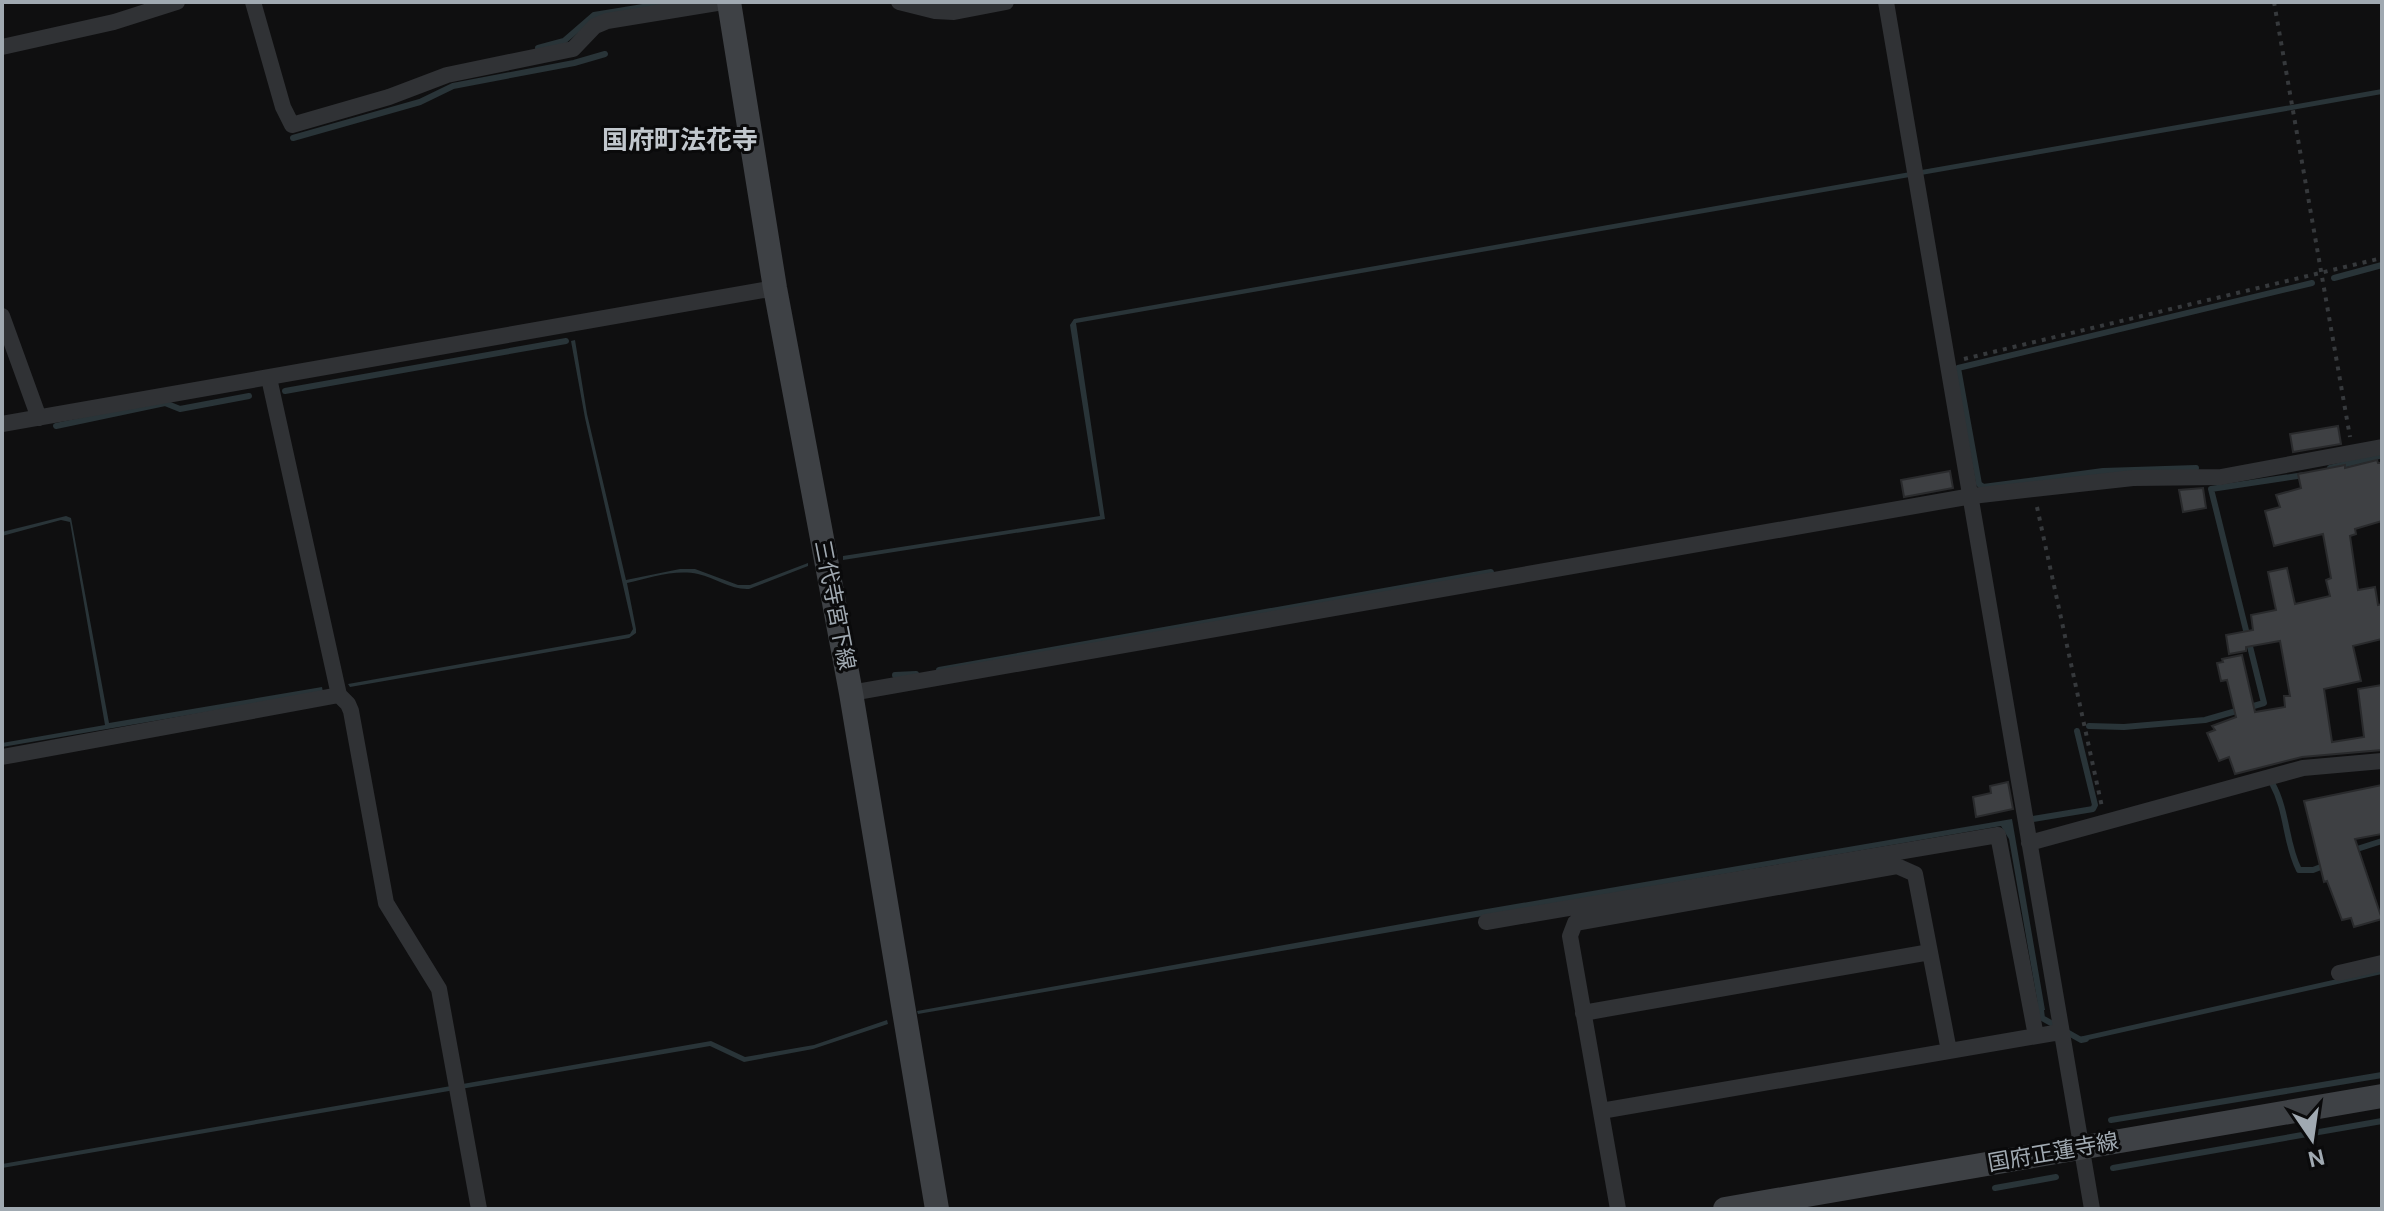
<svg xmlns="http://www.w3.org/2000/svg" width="2384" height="1211" font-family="'DM Sans','Noto Sans JP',sans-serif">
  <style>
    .water { fill: #293438 }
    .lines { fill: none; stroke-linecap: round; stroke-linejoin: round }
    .stream { stroke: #293438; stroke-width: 6 }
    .building { fill: #3e4043; stroke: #292a2c; stroke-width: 2 }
    .path { stroke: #36393c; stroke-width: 4; stroke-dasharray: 4 6; stroke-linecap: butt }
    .street { stroke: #303235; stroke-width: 16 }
    .secondary { stroke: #3e4145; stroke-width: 24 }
    .labels { text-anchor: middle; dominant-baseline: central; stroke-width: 6; stroke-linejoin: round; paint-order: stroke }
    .street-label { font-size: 22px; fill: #a0a9b1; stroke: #0a0a0b }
    .quarter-label { font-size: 26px; font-weight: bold; fill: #c1c7cd; stroke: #0a0a0b }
  </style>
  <rect width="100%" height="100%" fill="#0f0f10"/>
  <!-- water -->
  <path class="water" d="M 2382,89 L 2382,94 L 2303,108 L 1076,323 L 1105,519 L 843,560 L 843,556 L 1100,516 L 1070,325 L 1074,319 Z
    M 575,340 L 587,414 L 626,580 L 680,569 L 695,569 L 738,585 L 750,585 L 808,563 L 808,566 L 749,589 C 731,590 716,578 698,574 C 675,569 649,578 627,583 L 636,629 L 636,633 L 629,638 L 350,687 L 348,684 L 630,634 L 633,629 L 585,418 L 571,341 Z
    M 66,516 L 71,518 L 109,723 L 322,687 L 323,692 L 2,747 L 2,743 L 105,725 L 70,522 L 61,520 L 2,536 L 2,532 Z
    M 2012,819 L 2045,1010 L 2039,1011 L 2009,839 L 2001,826 L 918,1014 L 917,1011 L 1446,916 Z
    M 2382,969 L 2382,974 L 2079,1042 L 2079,1037 Z
    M 887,1020 L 888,1024 L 813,1049 L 744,1062 L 710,1046 L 2,1168 L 2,1164 L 711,1041 L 745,1057 L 814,1045 Z"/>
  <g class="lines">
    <!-- stream -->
    <path class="stream" d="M 538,48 L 564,41 L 594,15 L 673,2
      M 293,138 L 420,102 L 453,86 L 574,63 L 605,54
      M 2334,278 L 2382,265
      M 285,391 L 566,341
      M 56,426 L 165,403 L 180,409 L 249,396
      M 2196,468 L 2103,471 L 1983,487 L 1979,484 L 1958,368 L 2312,283
      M 2330,468 L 2379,456
      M 939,670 L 1491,572
      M 895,675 L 916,674
      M 2089,726 L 2124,727 L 2205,720 L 2264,703 L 2211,489 L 2304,475
      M 2272,783 C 2288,812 2285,843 2299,870 L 2313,870 L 2326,865
      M 2033,819 L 2093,809 L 2095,805 L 2077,731
      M 2354,850 L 2382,841
      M 2040,1003 L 2042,1018 L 2081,1040 L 2086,1039
      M 2111,1120 L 2382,1075
      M 2113,1168 L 2382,1121
      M 1995,1188 L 2056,1177"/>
  </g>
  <!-- building -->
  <path class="building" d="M 2338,426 L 2341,444 L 2293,452 L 2290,434 Z
    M 2377,460 L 2378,463 L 2382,463 L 2382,521 L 2355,529 L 2356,534 L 2350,536 L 2358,590 L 2375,587 L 2378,605 L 2382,604 L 2382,639 L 2353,646 L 2361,681 L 2324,689 L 2332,742 L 2364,737 L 2358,689 L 2382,685 L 2382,750 L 2302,757 L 2235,774 L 2229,757 L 2219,761 L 2207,733 L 2215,730 L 2212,726 L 2236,717 L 2227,680 L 2221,681 L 2217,663 L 2223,662 L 2222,659 L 2242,655 L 2255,712 L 2285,707 L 2284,696 L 2290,696 L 2280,641 L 2246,647 L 2246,651 L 2229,654 L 2226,635 L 2253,630 L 2251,615 L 2276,610 L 2268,572 L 2287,568 L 2295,604 L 2330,596 L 2326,580 L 2331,578 L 2323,534 L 2274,546 L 2265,511 L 2280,507 L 2276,495 L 2301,488 L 2298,474 L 2345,465 L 2345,468 Z
    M 1950,471 L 1953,488 L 1904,497 L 1901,480 Z
    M 2203,488 L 2206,508 L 2183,512 L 2179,490 Z
    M 2008,782 L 2013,809 L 1976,817 L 1973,797 L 1991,793 L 1990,786 Z
    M 2382,785 L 2382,834 L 2355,839 L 2382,919 L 2354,927 L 2351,918 L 2342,920 L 2327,881 L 2324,882 L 2304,801 Z"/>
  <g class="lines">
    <!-- path -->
    <path class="path" d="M 2274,2 L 2350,437
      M 1964,359 L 2382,258
      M 2037,507 L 2102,807"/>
    <!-- street -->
    <path class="street" d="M 253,2 L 283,107 L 292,125 L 389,97 L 447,75 L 573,49 L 595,26 L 607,21 L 723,2
      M 899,2 L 935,11 L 954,12 L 1006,2
      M 1886,2 L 2092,1209
      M 2,47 L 114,22 L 177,2
      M 2,316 L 39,418
      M 269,378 L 339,695 L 348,704 L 351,711 L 386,903 L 439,989 L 479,1209
      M 2,424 L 775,288
      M 851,693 L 1972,496 L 2133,478 L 2221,477 L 2382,447
      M 2,757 L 339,695
      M 2029,843 L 2303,768 L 2382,761
      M 1486,922 L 1998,835 L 2036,1036
      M 2339,973 L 2382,963
      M 1583,1013 L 1930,952
      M 1601,1111 L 2060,1032
      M 1618,1209 L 1570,936 L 1575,923 L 1897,866 L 1915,874 L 1949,1051"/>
    <!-- secondary -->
    <path class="secondary" d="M 729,2 L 775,288 L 851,693 L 937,1209
      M 1725,1209 L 2382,1096"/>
  </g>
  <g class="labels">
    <!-- street labels -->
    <g class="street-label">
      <text transform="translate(835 605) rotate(79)">三代寺宮下線</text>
      <text transform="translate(2053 1152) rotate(-10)">国府正蓮寺線</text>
    </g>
    <!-- quarter labels -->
    <g class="quarter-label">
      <text x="680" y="140">国府町法花寺</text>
    </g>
  </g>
  <!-- border -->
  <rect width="2384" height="1211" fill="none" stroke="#a0a9b1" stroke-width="8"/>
  <!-- north arrow -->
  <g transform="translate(2312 1139) rotate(167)" stroke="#0a0a0b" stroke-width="6" paint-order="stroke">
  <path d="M0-6L14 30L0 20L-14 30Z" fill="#a0a9b1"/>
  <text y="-12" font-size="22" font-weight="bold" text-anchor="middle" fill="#a0a9b1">N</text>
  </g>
</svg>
